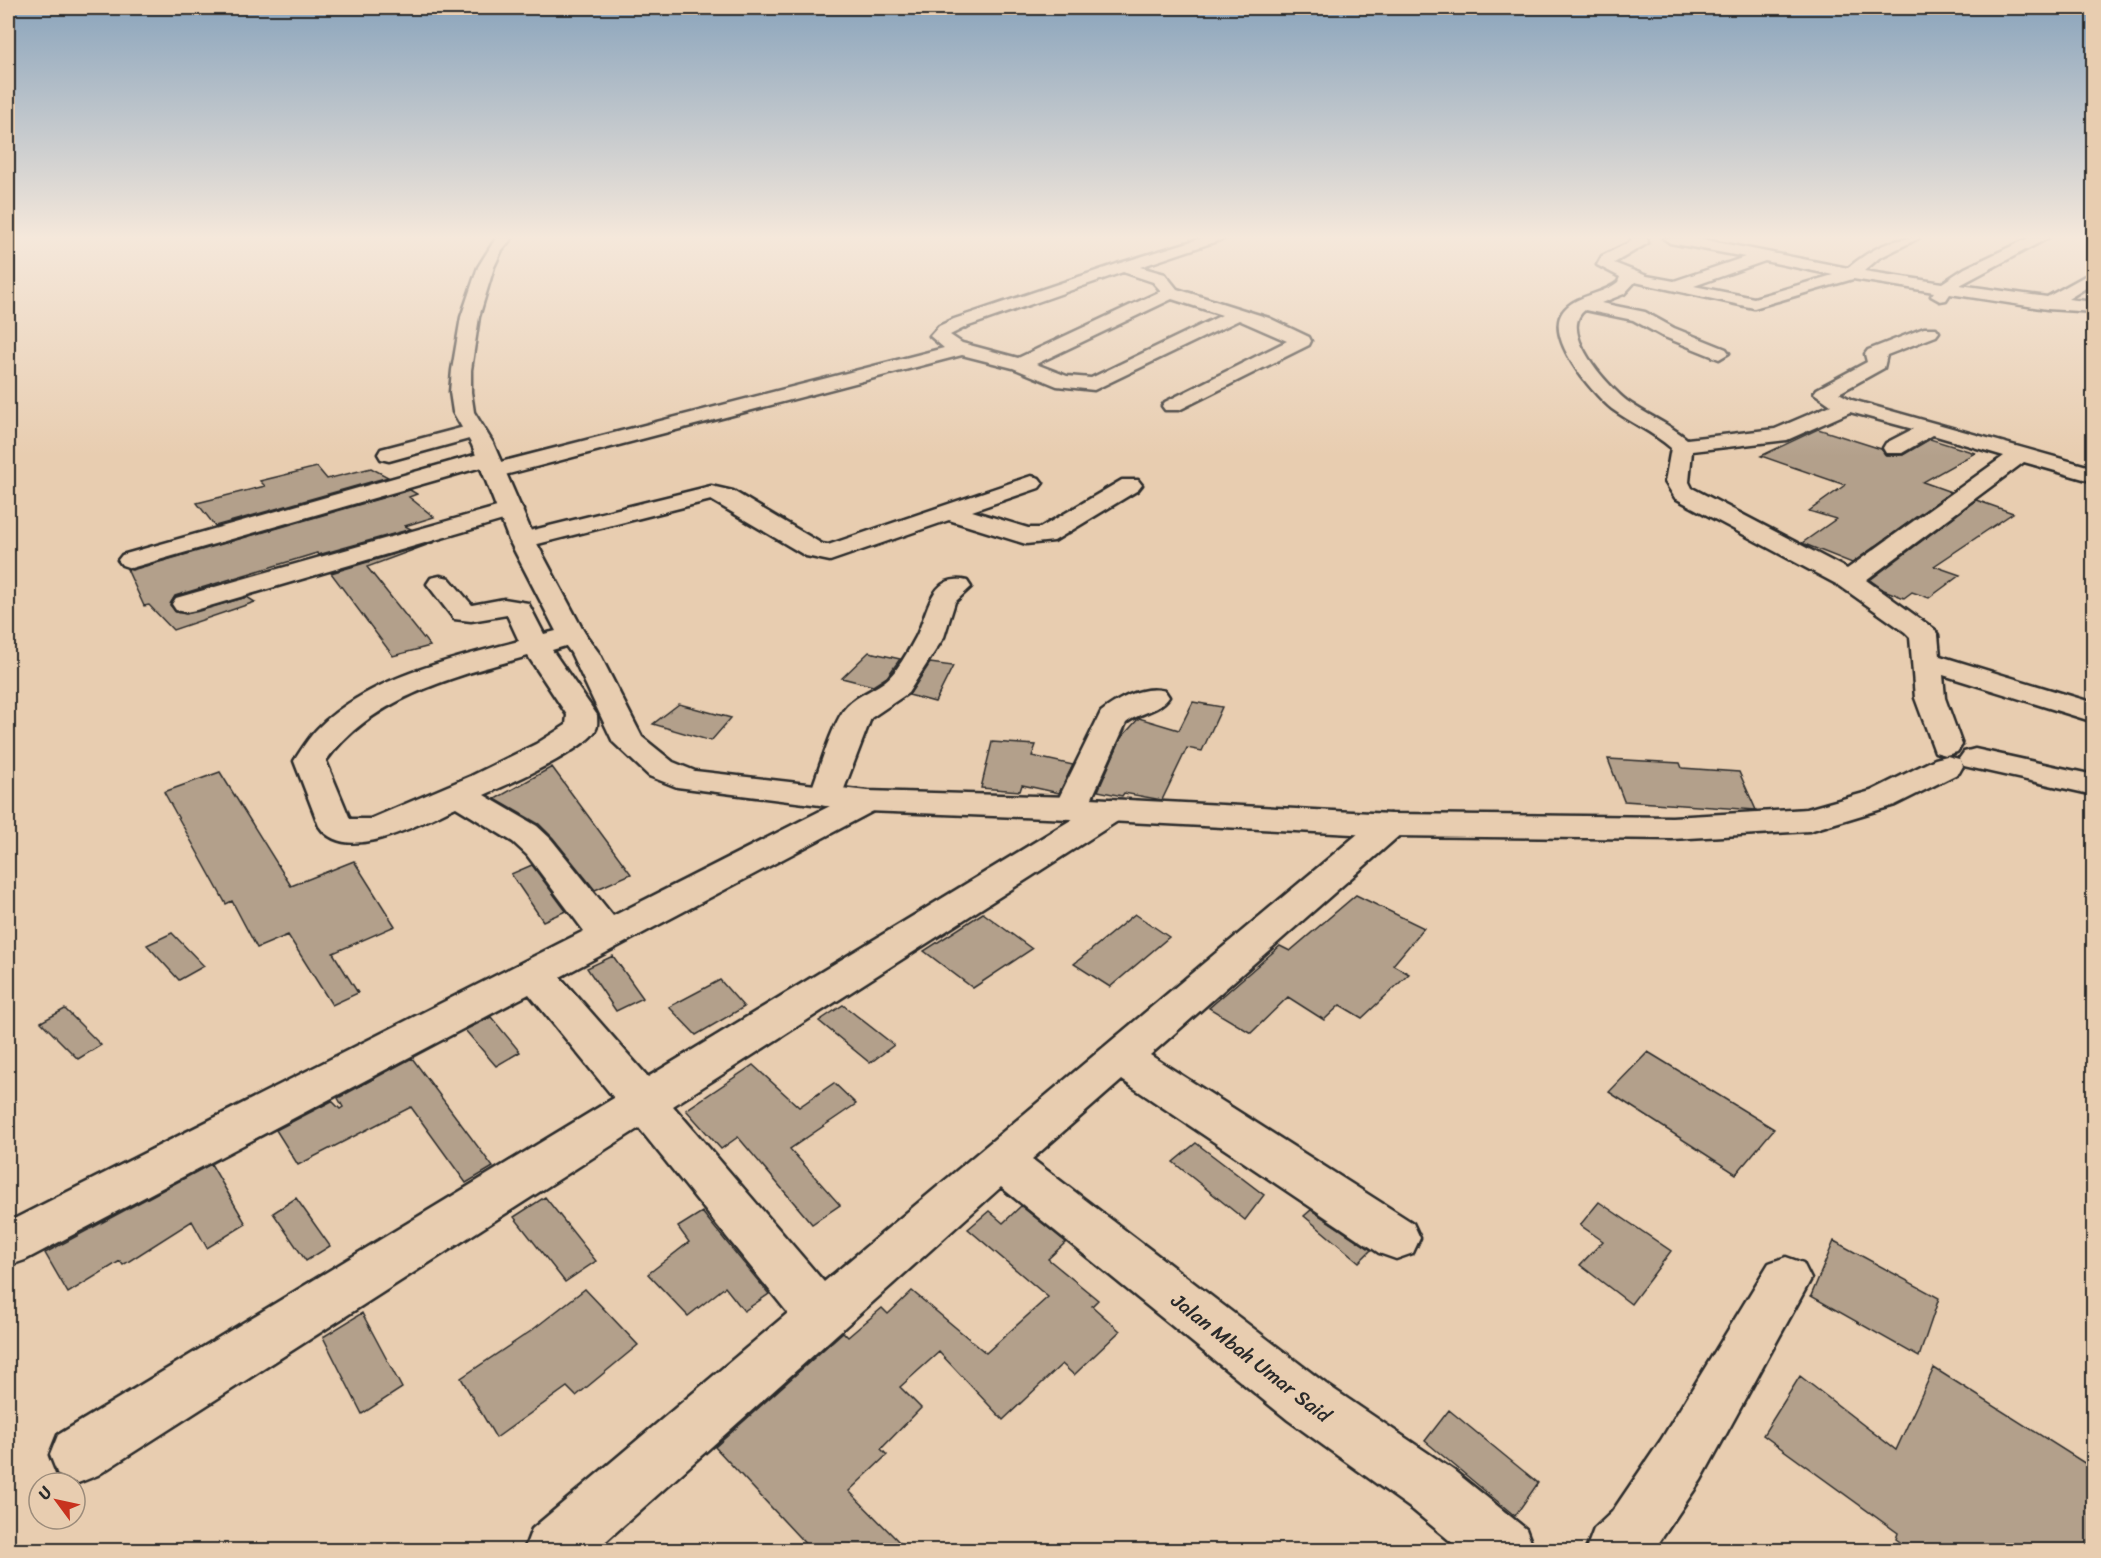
<svg xmlns="http://www.w3.org/2000/svg" width="2101" height="1558" font-family="Sriracha,sans-serif">
  <style>
    .building { fill: #b3a08b; stroke: #2b2b2b; stroke-width: 1.5 }
    .lines { fill: none; stroke-linecap: round; stroke-linejoin: round }
    .minor-casing { stroke: #2b2b2b; stroke-width: 5 }
    .major-casing { stroke: #2b2b2b; stroke-width: 5 }
    .minor { fill: #e8cdb0; fill-rule: evenodd }
    .major { fill: #e8cdb0; fill-rule: evenodd }
    .labels { text-anchor: middle; dominant-baseline: central; stroke-width: 4.5; stroke-linejoin: round; paint-order: stroke }
    .near-street-label { font-size: 20px; fill: #2b2b2b; stroke: #e8cdb0 }
  </style>
  <rect width="100%" height="100%" fill="#e8cdb0"/>
  <filter id="ink" filterUnits="userSpaceOnUse"><feTurbulence type="fractalNoise" baseFrequency=".0167" numOctaves="2"/><feDisplacementMap in="SourceGraphic" scale="12" xChannelSelector="R" yChannelSelector="G"/><feConvolveMatrix kernelMatrix="1 2 1 2 8 2 1 2 1" color-interpolation-filters="sRGB"/></filter>
  <g filter="url(#ink)">
    <!-- building -->
    <path class="building" d="M 1818,429 L 1881,449 L 1886,455 L 1903,455 L 1930,439 L 1975,453 L 1923,482 L 1951,492 L 1852,563 L 1802,543 L 1836,519 L 1809,511 L 1845,485 L 1761,456 Z
      M 317,467 L 327,479 L 371,468 L 388,477 L 215,526 L 197,503 L 265,486 L 260,481 Z
      M 410,490 L 417,494 L 409,497 L 434,517 L 405,526 L 411,529 L 318,555 L 317,553 L 175,596 L 170,605 L 176,612 L 186,614 L 247,597 L 255,602 L 173,630 L 149,605 L 144,606 L 127,569 L 132,570 Z
      M 1976,500 L 2013,513 L 1934,566 L 1960,575 L 1929,598 L 1912,592 L 1904,598 L 1884,590 L 1870,580 Z
      M 435,542 L 367,567 L 430,646 L 393,656 L 331,573 Z
      M 869,652 L 900,659 L 887,677 L 873,686 L 842,678 Z
      M 930,663 L 953,666 L 935,702 L 909,695 Z
      M 1193,702 L 1222,707 L 1202,751 L 1187,748 L 1162,800 L 1124,793 L 1122,796 L 1098,791 L 1121,738 L 1139,718 L 1179,730 Z
      M 679,704 L 731,718 L 711,741 L 653,724 Z
      M 992,742 L 1036,745 L 1032,756 L 1073,765 L 1059,793 L 1022,785 L 1020,791 L 981,788 Z
      M 1608,759 L 1680,763 L 1682,768 L 1739,772 L 1756,810 L 1624,801 Z
      M 552,767 L 631,874 L 595,890 L 553,838 L 539,824 L 495,799 Z
      M 220,772 L 291,886 L 354,861 L 395,926 L 333,953 L 358,993 L 332,1005 L 288,935 L 257,948 L 232,901 L 226,904 L 164,792 Z
      M 532,865 L 566,911 L 543,921 L 511,874 Z
      M 1356,895 L 1424,928 L 1393,965 L 1409,974 L 1362,1018 L 1340,1005 L 1324,1020 L 1288,997 L 1251,1033 L 1209,1008 L 1280,946 L 1290,951 Z
      M 983,913 L 1032,949 L 973,988 L 924,951 Z
      M 1135,914 L 1169,937 L 1110,987 L 1074,964 Z
      M 172,933 L 204,966 L 179,980 L 147,945 Z
      M 613,956 L 643,998 L 616,1011 L 587,968 Z
      M 720,980 L 744,1007 L 696,1035 L 669,1007 Z
      M 843,1005 L 894,1045 L 870,1063 L 819,1021 Z
      M 65,1009 L 101,1045 L 78,1059 L 41,1022 Z
      M 491,1017 L 520,1052 L 496,1066 L 465,1030 Z
      M 1648,1052 L 1774,1129 L 1736,1174 L 1609,1092 Z
      M 412,1058 L 493,1167 L 466,1183 L 411,1107 L 298,1165 L 276,1130 L 332,1101 L 340,1109 L 343,1107 L 338,1098 Z
      M 753,1065 L 799,1107 L 834,1083 L 856,1104 L 790,1149 L 840,1205 L 812,1224 L 738,1137 L 721,1149 L 686,1110 Z
      M 1196,1143 L 1264,1195 L 1245,1220 L 1173,1162 Z
      M 211,1164 L 246,1224 L 207,1248 L 192,1221 L 123,1265 L 120,1261 L 68,1293 L 45,1253 Z
      M 545,1197 L 596,1261 L 565,1282 L 514,1217 Z
      M 296,1198 L 330,1246 L 306,1261 L 273,1213 Z
      M 1599,1202 L 1671,1251 L 1631,1304 L 1580,1265 L 1603,1241 L 1580,1225 Z
      M 1021,1206 L 1066,1242 L 1048,1259 L 1098,1300 L 1092,1306 L 1120,1331 L 1074,1375 L 1062,1364 L 1003,1420 L 939,1352 L 900,1387 L 921,1408 L 881,1449 L 887,1455 L 849,1491 L 908,1551 L 812,1551 L 715,1447 L 843,1332 L 848,1337 L 882,1308 L 888,1314 L 912,1291 L 986,1353 L 1048,1297 L 968,1229 L 989,1211 L 1003,1223 Z
      M 1311,1210 L 1371,1250 L 1359,1262 L 1304,1216 Z
      M 702,1212 L 769,1294 L 744,1311 L 725,1287 L 688,1316 L 648,1274 L 689,1242 L 678,1227 Z
      M 1834,1241 L 1939,1298 L 1919,1357 L 1811,1296 Z
      M 585,1289 L 638,1345 L 576,1396 L 567,1387 L 496,1438 L 461,1378 L 531,1331 Z
      M 362,1313 L 402,1388 L 362,1414 L 323,1337 Z
      M 1934,1368 L 2094,1469 L 2094,1551 L 1913,1551 L 1896,1539 L 1898,1533 L 1763,1435 L 1800,1376 L 1896,1450 Z
      M 1449,1410 L 1538,1483 L 1515,1516 L 1425,1441 Z"/>
    <g class="lines">
      <!-- minor casing -->
      <g class="minor-casing">
        <path id="minor" d="M 1202,238 L 1226,238 L 1140,267 L 1165,274 L 1177,289 L 1269,318 L 1309,337 L 1311,341 L 1309,345 L 1179,410 L 1165,410 L 1162,406 L 1165,402 L 1287,341 L 1239,320 L 1094,390 L 1057,386 L 1013,368 L 962,355 L 493,478 L 485,476 L 482,471 L 485,466 L 131,568 L 122,565 L 118,560 L 122,555 L 478,454 L 494,454 L 497,459 L 493,464 L 944,348 L 930,336 L 939,326 L 954,319 L 1117,264 ZM 1123,272 L 1153,282 L 1161,291 L 1018,358 L 962,343 L 950,335 L 966,327 ZM 1172,299 L 1222,315 L 1091,378 L 1067,376 L 1036,364 Z
          M 1631,238 L 1647,238 L 1648,243 L 1614,263 L 1647,276 L 1674,281 L 1745,257 L 1670,243 L 1663,238 L 1696,238 L 1848,268 C 1870,250 1890,238 1919,238 L 1879,258 L 1864,271 L 1942,283 L 1965,268 L 2029,238 L 2048,238 L 1960,285 L 2047,297 L 2094,271 L 2094,283 L 2068,299 L 2094,302 L 2094,312 L 2047,309 L 1950,294 L 1946,300 L 1940,301 L 1931,296 L 1934,292 L 1853,279 L 1754,308 L 1635,282 L 1624,294 L 1601,303 L 1645,312 L 1674,328 L 1726,349 L 1729,353 L 1719,359 L 1662,336 L 1633,320 L 1585,310 C 1557,331 1608,386 1627,401 C 1647,415 1669,424 1687,439 L 1775,429 L 1831,405 L 1814,393 L 1817,389 L 1867,362 L 1865,354 L 1868,350 L 1924,328 L 1936,328 L 1939,332 L 1936,336 L 1887,355 L 1884,368 L 1839,393 L 1852,400 L 2094,468 L 2094,482 L 2024,462 L 1866,580 L 1934,629 L 1938,635 L 1940,656 L 2094,703 L 2094,722 L 1943,675 L 1945,698 L 1962,745 L 1957,752 L 1946,755 L 1935,752 L 1915,698 L 1910,637 L 1905,632 L 1840,586 L 1675,498 L 1665,482 L 1671,448 C 1653,432 1631,423 1612,409 C 1592,393 1541,334 1565,309 C 1579,294 1602,295 1618,282 L 1620,277 L 1597,265 L 1602,256 L 1632,241 ZM 1765,261 L 1833,275 L 1754,298 L 1694,286 ZM 1850,412 L 1913,429 L 1886,443 L 1883,448 L 1886,453 L 1902,453 L 1933,435 L 2004,456 L 1847,569 L 1692,488 L 1689,482 L 1692,451 L 1787,440 Z
          M 472,425 L 480,426 L 483,431 L 480,436 L 389,461 L 381,459 L 378,454 L 381,449 Z
          M 1031,476 L 1039,478 L 1043,483 L 1039,488 L 972,511 L 1028,528 L 1040,528 L 1122,480 L 1138,480 L 1142,485 L 1138,490 L 1054,541 L 1026,544 L 949,520 L 830,561 L 806,556 L 711,500 L 522,548 L 513,545 L 509,540 L 513,535 L 711,486 L 733,491 L 822,544 L 828,545 Z
          M 511,503 L 520,505 L 523,510 L 520,515 L 196,610 L 186,612 L 176,610 L 172,604 L 176,598 Z
          M 440,576 L 449,578 L 472,605 L 504,599 L 528,603 L 544,634 L 572,627 L 582,629 L 586,635 L 582,641 L 552,650 L 597,715 C 597,719 598,725 596,729 C 588,749 507,785 484,795 L 537,826 L 551,839 L 613,916 L 834,804 L 826,806 L 814,803 L 809,796 C 820,769 828,735 843,711 C 853,697 870,692 884,682 C 896,674 909,650 916,637 C 928,614 930,572 967,581 L 971,587 L 955,602 L 944,637 L 908,693 L 871,718 L 839,802 L 867,791 L 879,794 L 884,801 L 879,808 L 560,977 L 648,1077 L 1076,817 L 1059,815 L 1054,808 L 1101,712 C 1118,699 1143,685 1165,691 L 1169,697 C 1160,711 1138,713 1126,723 L 1086,811 L 1112,799 L 1124,803 L 1129,810 L 1124,817 L 673,1106 L 824,1282 L 1378,817 L 1390,814 L 1402,817 L 1407,825 L 1402,833 L 1150,1055 L 1413,1223 L 1420,1238 L 1413,1253 L 1396,1259 L 1379,1253 L 1122,1080 L 1032,1159 L 1326,1384 L 1453,1470 L 1526,1529 L 1534,1550 L 1461,1550 L 1413,1510 L 1288,1420 L 1001,1187 L 596,1550 L 524,1550 L 532,1529 L 788,1313 L 639,1128 L 98,1475 L 78,1483 L 58,1475 L 50,1455 L 58,1435 L 614,1098 L 529,994 L 25,1260 L 8,1266 L 8,1222 L 584,931 L 527,855 L 513,842 L 456,807 C 424,821 346,867 319,826 L 294,761 C 301,750 309,737 318,728 C 369,677 452,659 519,641 L 507,615 L 471,621 L 454,619 L 427,584 L 431,578 ZM 528,656 L 567,715 L 566,725 L 536,744 L 471,776 L 370,819 L 350,819 L 326,761 C 372,697 456,676 528,656 Z
          M 1786,1257 L 1803,1263 L 1811,1279 L 1701,1480 L 1654,1550 L 1586,1550 L 1594,1529 L 1612,1512 L 1661,1440 L 1769,1263 Z"/>
      </g>
      <!-- major casing -->
      <g class="major-casing">
        <path id="major" d="M 496,238 L 512,238 L 502,250 L 494,267 L 479,317 L 471,370 L 471,392 L 474,412 L 493,443 L 535,540 L 585,634 L 599,653 L 642,737 L 673,762 L 695,771 L 867,791 L 1071,797 L 1390,814 L 1672,817 L 1807,809 L 1871,791 L 1935,759 L 1947,756 L 1959,759 L 1963,766 L 1959,773 L 1895,805 L 1809,831 L 1672,839 L 1390,836 L 1071,819 L 867,811 L 677,787 L 649,776 L 613,742 L 571,653 L 558,635 L 509,540 L 472,445 L 453,412 L 450,392 L 452,370 L 461,317 L 478,267 Z
          M 1975,749 L 2094,775 L 2094,795 L 1964,766 L 1959,759 L 1964,752 Z"/>
      </g>
      <!-- minor -->
      <use href="#minor" class="minor"/>
      <!-- major -->
      <use href="#major" class="major"/>
    </g>
  </g>
  <!-- sky -->
  <linearGradient id="sky" x2="0" y2="1"><stop stop-color="#8aa4bc"/><stop offset="0.52" stop-color="#f5e8db"/><stop offset="1" stop-color="#f5e8db" stop-opacity="0"/></linearGradient>
  <rect width="2101" height="456" fill="url(#sky)"/>
  <g class="labels">
    <!-- near-street labels -->
    <g class="near-street-label">
      <text transform="translate(1251 1358) rotate(38)">Jalan Mbah Umar Said</text>
    </g>
  </g>
  <!-- margin -->
  <rect width="2101" height="1558" fill="none" stroke="#e8cdb0" stroke-width="30"/>
  <rect x="15" y="15" width="2071" height="1528" fill="none" stroke="#2b2b2b" stroke-width="2" filter="url(#ink)"/>
  <!-- north arrow -->
  <g transform="translate(57 1501) rotate(303)"><circle r="28" fill="#e8cdb0" stroke="#9c8c7b" stroke-width="1.5"/>
  <path d="M0-4.5L10 22L0 15L-10 22Z" fill="#c8321e"/>
  <text y="-9" font-size="16" font-weight="bold" text-anchor="middle" fill="#2b2b2b">U</text>
  </g>
</svg>
